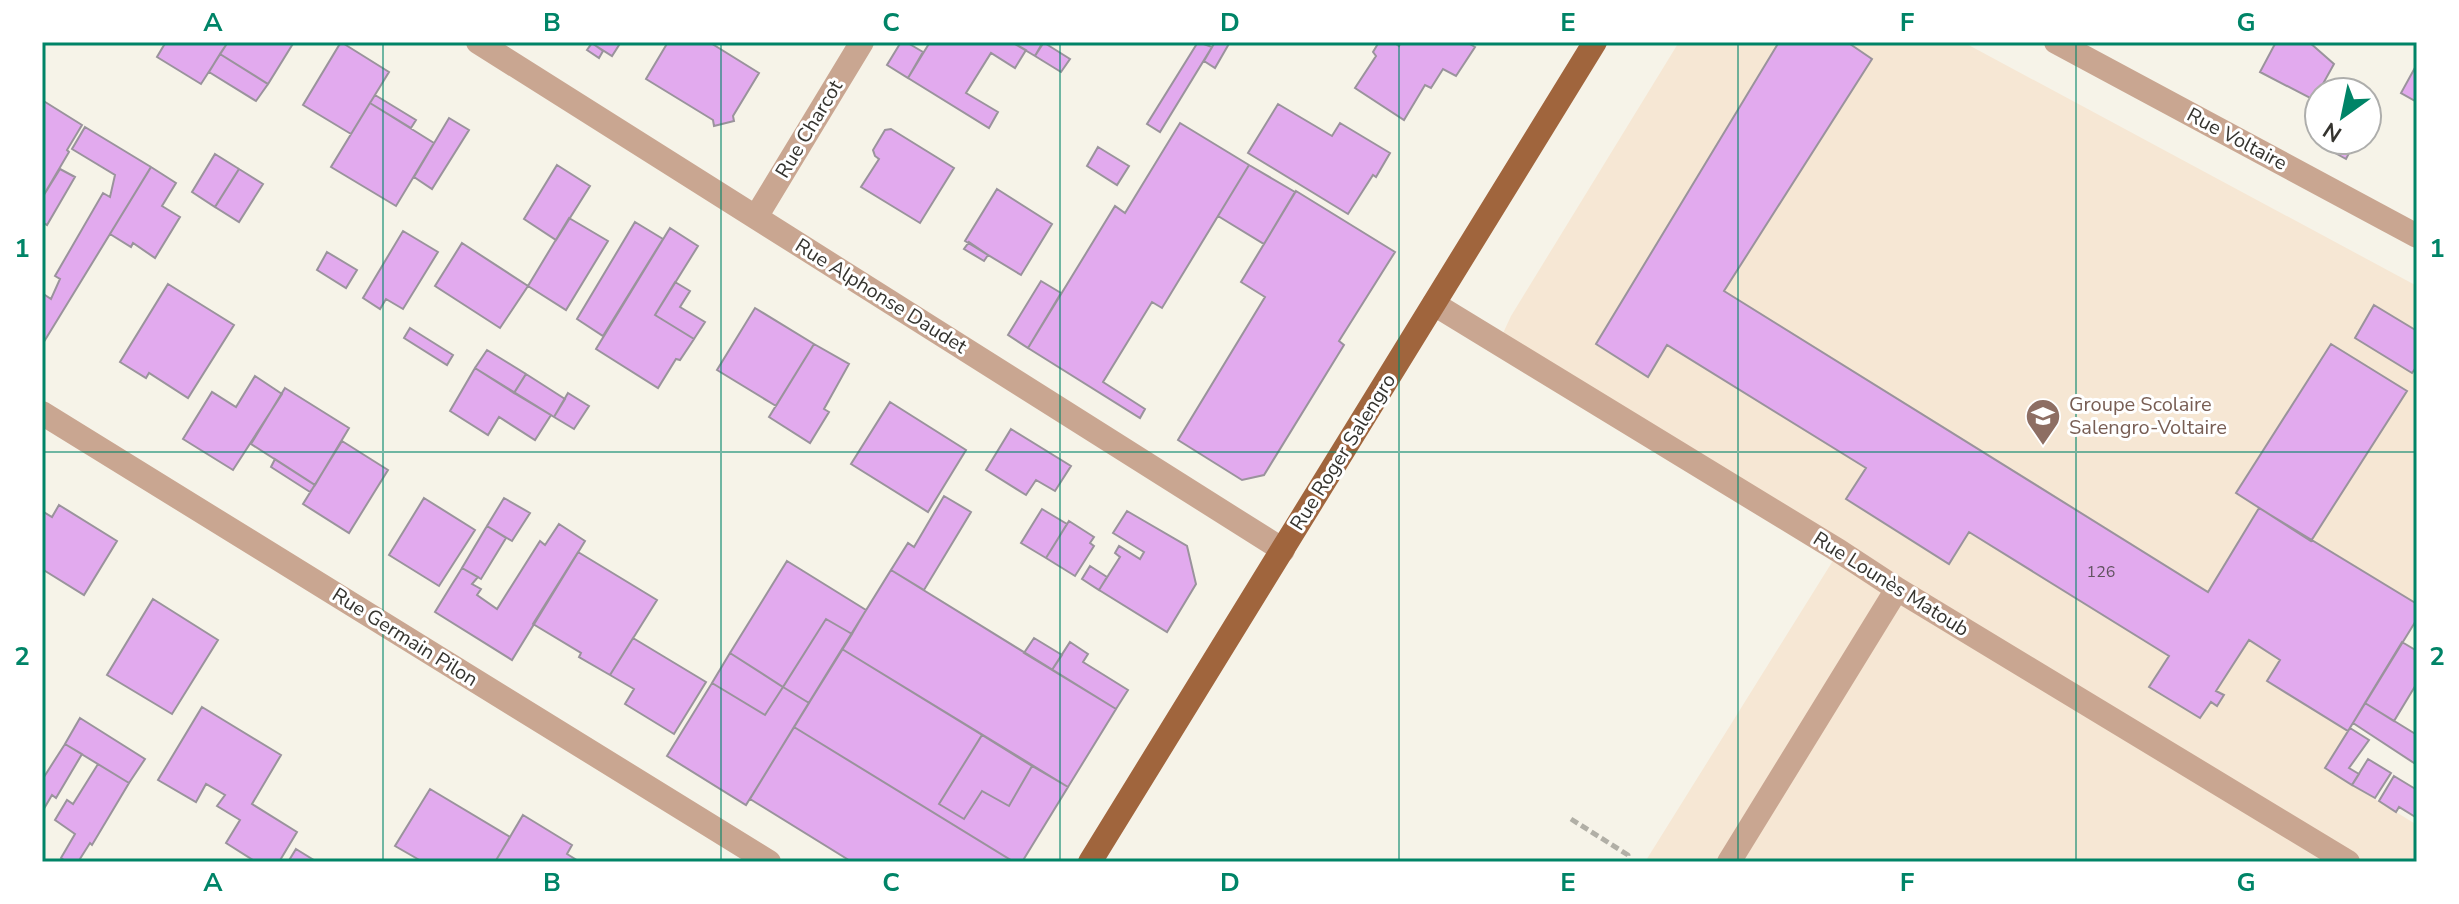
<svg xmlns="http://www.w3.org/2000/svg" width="2459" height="904" font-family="'Nunito Sans',sans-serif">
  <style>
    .education { fill: #f6e7d4 }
    .building { fill: #e2aaee; stroke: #9a939c; stroke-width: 2 }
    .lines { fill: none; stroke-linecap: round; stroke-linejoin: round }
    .path { stroke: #b1afa6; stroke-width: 5; stroke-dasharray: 8 4; stroke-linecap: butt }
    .minor { stroke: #c9a691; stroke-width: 24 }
    .major { stroke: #a0653d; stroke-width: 24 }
    .grid { fill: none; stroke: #008467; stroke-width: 2; stroke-opacity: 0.55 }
    .labels { text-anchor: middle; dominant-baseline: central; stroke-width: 6; stroke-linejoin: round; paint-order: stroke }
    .number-label { font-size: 16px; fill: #60525f }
    .street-label { font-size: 20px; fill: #35342f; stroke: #fff }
    .education-label { font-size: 20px; fill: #785e54; stroke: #fff; text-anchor: start }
    .neatline { fill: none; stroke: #008467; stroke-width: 3 }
    .grid-label { font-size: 26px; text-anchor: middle; font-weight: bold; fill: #008467 }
  </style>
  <rect width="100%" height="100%" fill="#f6f3e8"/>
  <!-- education -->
  <path class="education" d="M 1679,42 L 1963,42 L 2417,286 L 2417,619 L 2325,768 L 2417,825 L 2417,862 L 1645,862 L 1839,551 L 1498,344 L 1511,316 Z"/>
  <!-- building -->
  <path class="building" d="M 159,42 L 228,42 L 201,84 L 157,57 L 164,45 Z
    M 228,42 L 294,42 L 268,84 L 220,54 Z
    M 341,42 L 389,72 L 351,134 L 303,105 Z
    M 590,42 L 621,42 L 612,56 Z
    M 668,42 L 709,42 L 759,73 L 733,116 L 734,121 L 714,126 L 713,120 L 646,79 Z
    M 901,42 L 906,42 L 923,52 L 908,78 L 887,65 Z
    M 930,42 L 1012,42 L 1026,50 L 1015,68 L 991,53 L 966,93 L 998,112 L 989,128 L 908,78 Z
    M 1017,42 L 1044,42 L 1035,56 L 1015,44 Z
    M 1043,42 L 1070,59 L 1061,72 L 1035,56 Z
    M 1198,42 L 1212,47 L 1160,132 L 1147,124 Z
    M 1215,42 L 1230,42 L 1215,68 L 1204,61 Z
    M 1379,42 L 1393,42 L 1399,46 L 1401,42 L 1466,42 L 1475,47 L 1456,76 L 1443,69 L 1431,88 L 1425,85 L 1404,120 L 1355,88 L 1376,56 L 1373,52 Z
    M 1779,42 L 1847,42 L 1872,59 L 1724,291 L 2208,592 L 2259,508 L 2417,604 L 2417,619 L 2348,731 L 2267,681 L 2280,660 L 2249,640 L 2216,691 L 2224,695 L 2217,706 L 2211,702 L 2200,718 L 2149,687 L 2169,656 L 1969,532 L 1949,564 L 1846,499 L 1866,468 L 1667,345 L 1648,377 L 1596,344 Z
    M 2276,42 L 2309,42 L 2334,64 L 2314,100 L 2260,72 Z
    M 592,43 L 603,51 L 599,58 L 587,50 Z
    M 220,54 L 268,84 L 256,101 L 209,72 Z
    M 2417,64 L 2417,102 L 2401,93 Z
    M 2367,92 L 2377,101 L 2367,120 Z
    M 375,95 L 416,120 L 411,128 L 370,103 Z
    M 42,100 L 82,125 L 67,150 L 69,152 L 42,198 Z
    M 370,103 L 434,143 L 396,206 L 331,167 Z
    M 1278,104 L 1332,136 L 1340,123 L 1390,153 L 1376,177 L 1373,175 L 1348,214 L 1248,153 Z
    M 449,118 L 469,130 L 432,189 L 414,177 Z
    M 1180,123 L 1249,165 L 1162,308 L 1152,302 L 1103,382 L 1145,409 L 1140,418 L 1028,348 L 1115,206 L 1125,213 Z
    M 85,127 L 151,167 L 42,345 L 42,293 L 51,299 L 60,279 L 55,276 L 103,193 L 110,197 L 115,175 L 72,149 Z
    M 891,129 L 954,168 L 920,223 L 861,187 L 879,159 L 875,156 L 873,150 L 885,130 Z
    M 2321,140 L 2356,140 L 2346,159 L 2319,144 Z
    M 1098,147 L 1129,166 L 1117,185 L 1087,166 Z
    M 215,154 L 239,169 L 215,207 L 192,192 Z
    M 557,165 L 590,186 L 556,240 L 524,219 Z
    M 1249,165 L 1295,192 L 1264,244 L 1218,216 Z
    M 151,167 L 176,183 L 162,206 L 180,217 L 155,258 L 133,243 L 131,247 L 110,234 Z
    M 60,169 L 75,177 L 47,225 L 42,222 L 42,198 Z
    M 239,169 L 263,184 L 239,222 L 215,207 Z
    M 997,189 L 1052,224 L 1021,275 L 965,241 Z
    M 1296,191 L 1395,252 L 1339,341 L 1344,345 L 1264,475 L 1242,480 L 1178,440 L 1265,297 L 1241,282 Z
    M 569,218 L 608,241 L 566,310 L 528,286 Z
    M 635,222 L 663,239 L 603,336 L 577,319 Z
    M 670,228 L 698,246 L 655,315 L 694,339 L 680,360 L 676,359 L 658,388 L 596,349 Z
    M 403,231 L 438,252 L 403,309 L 386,299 L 380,309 L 363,298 Z
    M 969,242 L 988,255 L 984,261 L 964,249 Z
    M 462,243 L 528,286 L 500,328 L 435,286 Z
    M 327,252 L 357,270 L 346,288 L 317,270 Z
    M 1041,281 L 1061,293 L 1028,348 L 1008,335 Z
    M 675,282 L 690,291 L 680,307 L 705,322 L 694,339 L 655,315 Z
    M 168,284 L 234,325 L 188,398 L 149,373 L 146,378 L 120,362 Z
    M 2374,305 L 2417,331 L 2417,366 L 2412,373 L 2355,338 Z
    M 755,308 L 814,344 L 776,406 L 717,370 Z
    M 410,328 L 453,355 L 447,365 L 404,338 Z
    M 814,344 L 849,364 L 824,409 L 829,412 L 810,443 L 769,417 Z
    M 2331,344 L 2407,391 L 2311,541 L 2236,493 Z
    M 487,350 L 526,374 L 514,393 L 475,368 Z
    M 475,368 L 551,415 L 535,440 L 499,417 L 488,435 L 450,411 Z
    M 526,374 L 565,399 L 554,417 L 514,393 Z
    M 255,376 L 282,394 L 233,470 L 183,439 L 212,392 L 236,407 Z
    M 285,388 L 349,428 L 315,485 L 251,444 Z
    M 568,393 L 589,406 L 574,429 L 554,417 Z
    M 890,402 L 966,450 L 928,512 L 851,464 Z
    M 1011,429 L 1071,466 L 1055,491 L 1036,480 L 1026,495 L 986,470 Z
    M 342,441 L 388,470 L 349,533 L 303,504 Z
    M 275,459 L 315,485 L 310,492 L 271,467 Z
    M 944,496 L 971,512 L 924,590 L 891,570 L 908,543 L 914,547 Z
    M 424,498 L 475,530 L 439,586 L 389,555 Z
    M 504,498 L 530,513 L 512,541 L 487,526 Z
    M 59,505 L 117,541 L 84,595 L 42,569 L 42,511 L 52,517 Z
    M 1042,509 L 1067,524 L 1046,558 L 1021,543 Z
    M 1127,511 L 1187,546 L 1196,584 L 1167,632 L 1099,590 L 1120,557 L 1115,553 L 1119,546 L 1140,559 L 1144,552 L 1113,533 Z
    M 1069,521 L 1094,537 L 1090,543 L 1094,546 L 1075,576 L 1046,558 Z
    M 559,524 L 585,541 L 512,660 L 435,612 L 462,568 L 478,577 L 472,584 L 481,589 L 477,595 L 497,609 L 540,541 L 545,545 Z
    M 487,526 L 506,538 L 481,579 L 462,568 Z
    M 578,552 L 657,600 L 610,675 L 579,657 L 581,653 L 533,624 Z
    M 787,561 L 866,610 L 852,634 L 826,619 L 783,687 L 730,653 Z
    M 1090,566 L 1107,577 L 1099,590 L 1082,579 Z
    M 891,570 L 1116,709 L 1068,787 L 842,649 Z
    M 153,599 L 218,640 L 172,714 L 107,675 Z
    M 826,619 L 852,634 L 809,703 L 783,687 Z
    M 633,638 L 706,682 L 674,734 L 625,704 L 634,689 L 610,675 Z
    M 1034,638 L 1062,655 L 1052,670 L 1024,653 Z
    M 1070,642 L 1088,654 L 1083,662 L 1128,690 L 1116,709 L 1052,670 Z
    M 2402,642 L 2417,651 L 2417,683 L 2394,721 L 2365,703 Z
    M 842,649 L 982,735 L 939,804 L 964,819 L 982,791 L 1009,806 L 1032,766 L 1068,787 L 1022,862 L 1014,862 L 794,727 Z
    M 730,653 L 783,687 L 765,715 L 712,683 Z
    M 712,683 L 765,715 L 783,687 L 809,703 L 746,805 L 667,756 Z
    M 2365,703 L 2417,735 L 2417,765 L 2353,723 Z
    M 202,707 L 281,755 L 252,804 L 297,832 L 279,862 L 256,862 L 226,843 L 240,820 L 217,806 L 225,795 L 206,784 L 196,802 L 158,780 Z
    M 80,718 L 145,759 L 129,783 L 65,744 Z
    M 794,727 L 1014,862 L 852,862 L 750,799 Z
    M 2350,728 L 2369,740 L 2349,768 L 2359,774 L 2352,785 L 2325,768 Z
    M 982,735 L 1032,766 L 1009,806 L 982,791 L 964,819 L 939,804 Z
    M 65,744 L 82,754 L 56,798 L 52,795 L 42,812 L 42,780 Z
    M 2368,759 L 2391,773 L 2375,798 L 2352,785 Z
    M 98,764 L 129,783 L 92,845 L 90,843 L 78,862 L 67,862 L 61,858 L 75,834 L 55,820 L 67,800 L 73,804 Z
    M 2394,776 L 2417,790 L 2417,818 L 2399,807 L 2396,812 L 2379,801 Z
    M 430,789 L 510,837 L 495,862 L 423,862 L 395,846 Z
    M 523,815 L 572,845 L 567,854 L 580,862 L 495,862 Z
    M 296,849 L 317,862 L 288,862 Z"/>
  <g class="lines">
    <!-- path -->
    <path class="path" d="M 1571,819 L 1628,855 L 1627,862"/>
    <!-- minor -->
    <path class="minor" d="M 478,42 L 1283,550
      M 2056,42 L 2417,236
      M 756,217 L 862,42
      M 1434,304 L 1839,551 L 1897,589 L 2348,862
      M 42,413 L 769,862
      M 1729,862 L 1897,589"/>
    <!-- major -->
    <path class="major" d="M 1090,862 L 1595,42"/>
  </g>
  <!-- grid -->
  <path class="grid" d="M 383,42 L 383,862M 721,42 L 721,862M 1060,42 L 1060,862M 1399,42 L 1399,862M 1738,42 L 1738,862M 2076,42 L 2076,862M 42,452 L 2417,452"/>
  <!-- icons -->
  <defs>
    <g id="school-pin" transform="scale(1.8)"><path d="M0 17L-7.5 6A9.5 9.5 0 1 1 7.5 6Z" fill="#8d6e63" stroke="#fff"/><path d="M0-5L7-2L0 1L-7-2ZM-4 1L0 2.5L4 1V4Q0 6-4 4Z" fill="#fff"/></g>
  </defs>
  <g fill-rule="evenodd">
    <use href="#school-pin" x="2043" y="416"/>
  </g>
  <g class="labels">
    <!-- number labels -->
    <g class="number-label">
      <text x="2101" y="572">126</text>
    </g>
    <!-- street labels -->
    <g class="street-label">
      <text transform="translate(809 129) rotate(-59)">Rue Charcot</text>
      <text transform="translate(2237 139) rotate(28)">Rue Voltaire</text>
      <text transform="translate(881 296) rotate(32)">Rue Alphonse Daudet</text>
      <text transform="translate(1343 452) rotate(-58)">Rue Roger Salengro</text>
      <text transform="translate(1891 584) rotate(32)">Rue Lounès Matoub</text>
      <text transform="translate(405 637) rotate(32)">Rue Germain Pilon</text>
    </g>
    <!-- education labels -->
    <g class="education-label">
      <text x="2069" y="404">Groupe Scolaire<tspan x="2069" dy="23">Salengro-Voltaire</tspan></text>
    </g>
  </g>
  <!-- border -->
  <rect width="2459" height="904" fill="none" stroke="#ffffff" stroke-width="88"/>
  <!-- north arrow -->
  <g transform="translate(2343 116) rotate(213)"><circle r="38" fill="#ffffff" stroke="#aeaeac" stroke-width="2"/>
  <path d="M0-6L14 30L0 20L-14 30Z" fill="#008467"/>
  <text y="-12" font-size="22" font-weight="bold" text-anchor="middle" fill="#35342f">N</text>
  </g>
  <rect x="44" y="44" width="2371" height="816" class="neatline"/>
  <g class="grid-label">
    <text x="213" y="31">A</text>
    <text x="552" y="31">B</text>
    <text x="891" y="31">C</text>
    <text x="1230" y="31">D</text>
    <text x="1568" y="31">E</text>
    <text x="1907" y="31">F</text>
    <text x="2246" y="31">G</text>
    <text x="22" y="257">1</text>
    <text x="2437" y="257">1</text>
    <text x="22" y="665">2</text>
    <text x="2437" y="665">2</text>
    <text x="213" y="891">A</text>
    <text x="552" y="891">B</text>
    <text x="891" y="891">C</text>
    <text x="1230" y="891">D</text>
    <text x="1568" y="891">E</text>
    <text x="1907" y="891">F</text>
    <text x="2246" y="891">G</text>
  </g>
</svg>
